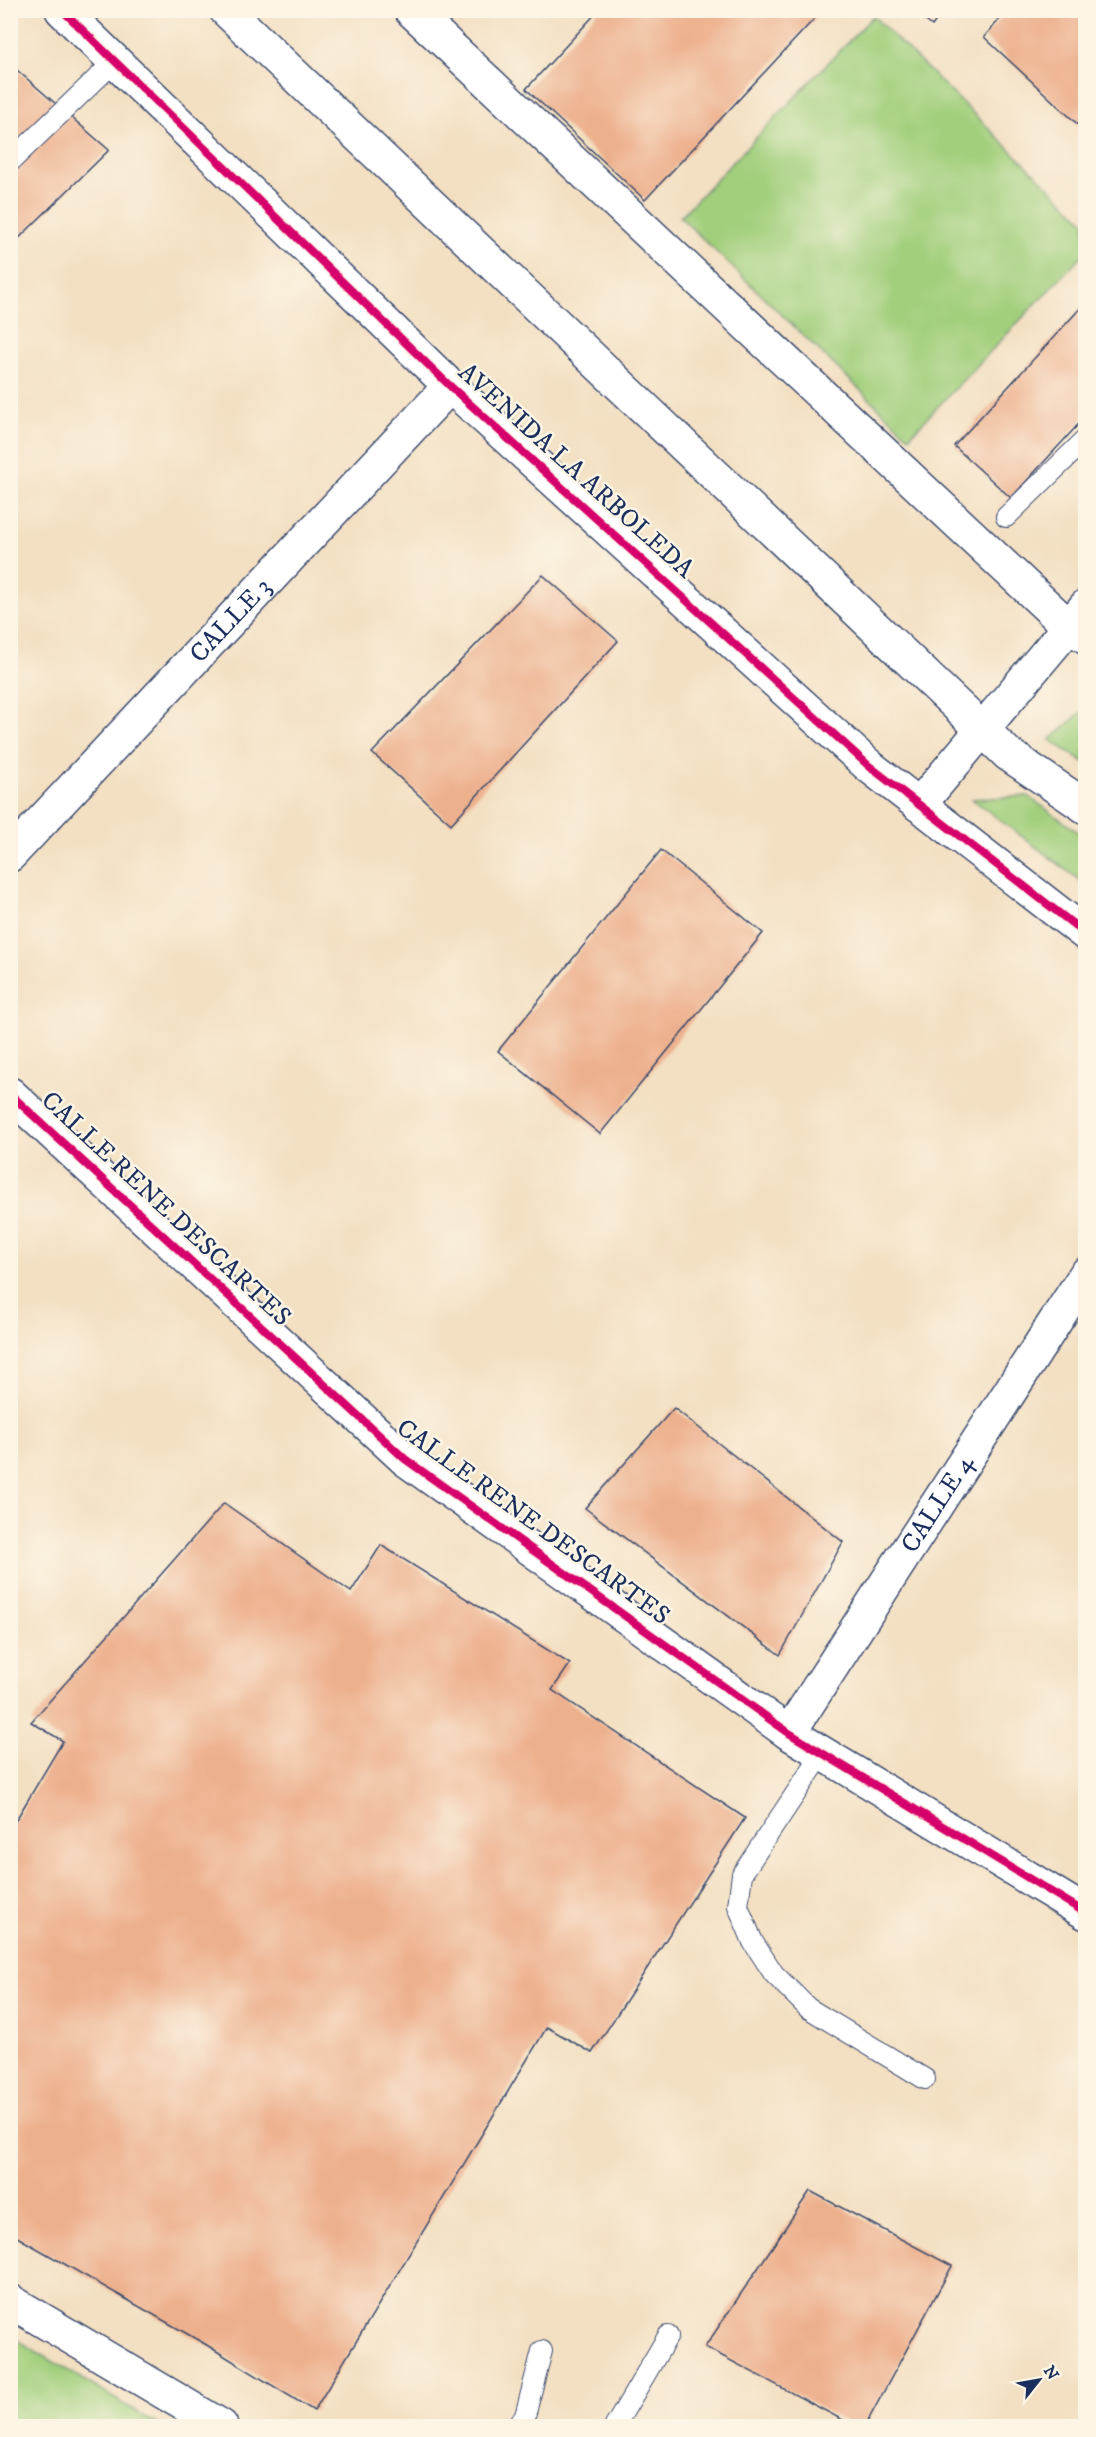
<svg xmlns="http://www.w3.org/2000/svg" width="1096" height="2437" font-family="'IM FELL DW Pica',serif">
  <style>
    .green { fill: #a1cf7c; stroke: #5e7f6d; stroke-width: 1.5 }
    .building { fill: #edb08d }
    .lines { fill: none; stroke-linecap: round; stroke-linejoin: round }
    .service-casing { stroke: #3b496d; stroke-width: 22 }
    .minor-casing { stroke: #3b496d; stroke-width: 36 }
    .tertiary-casing { stroke: #3b496d; stroke-width: 36 }
    .secondary-casing { stroke: #3b496d; stroke-width: 36 }
    .service { stroke: #fff; stroke-width: 20 }
    .minor { stroke: #fff; stroke-width: 33 }
    .tertiary { stroke: #fff; stroke-width: 33 }
    .secondary { stroke: #fff; stroke-width: 33 }
    .cycleway-casing { stroke: #fcf5e5; stroke-width: 11 }
    .cycleway { stroke: #d6006c; stroke-width: 8 }
    .labels { text-anchor: middle; dominant-baseline: central; stroke-width: 5; stroke-linejoin: round; paint-order: stroke }
    .street-label { font-size: 26px; fill: #1b2f5e; stroke: #fcf5e5 }
  </style>
  <rect width="100%" height="100%" fill="#fcf5e5"/>
  <filter id="ink" filterUnits="userSpaceOnUse"><feTurbulence type="fractalNoise" baseFrequency=".0167" numOctaves="2"/><feDisplacementMap in="SourceGraphic" scale="12" xChannelSelector="R" yChannelSelector="G"/><feConvolveMatrix kernelMatrix="1 2 1 2 8 2 1 2 1" color-interpolation-filters="sRGB"/></filter>
  <filter id="wash" filterUnits="userSpaceOnUse"><feTurbulence type="fractalNoise" baseFrequency=".008" numOctaves="4" result="noise"/><feDisplacementMap in="SourceGraphic" scale="24" xChannelSelector="R" yChannelSelector="G"/><feGaussianBlur stdDeviation="1.35" result="paint"/><feColorMatrix in="noise" values="0 0 0 0 0 0 0 0 0 0 0 0 0 0 0 0 0 1.4 0 .05"/><feComposite in="paint" operator="in"/></filter>
  <g filter="url(#wash)">
    <rect width="100%" height="100%" fill="#f3dfc1"/>
    <!-- green -->
    <path class="green" d="M 873,16 L 1085,222 L 1085,252 L 909,437 L 680,217 Z
      M 1085,709 L 1085,763 L 1050,740 Z
      M 1028,796 L 1085,837 L 1085,884 L 972,799 Z
      M 10,2336 L 11,2336 L 160,2426 L 11,2426 Z"/>
    <g id="blocks">
      <!-- building -->
      <path class="building" d="M 599,10 L 810,10 L 816,17 L 645,200 L 526,89 Z
        M 912,10 L 944,10 L 932,26 Z
        M 1008,10 L 1086,10 L 1086,132 L 984,37 Z
        M 10,64 L 109,150 L 10,247 Z
        M 1086,302 L 1086,416 L 1011,498 L 954,446 Z
        M 543,575 L 618,641 L 451,824 L 372,753 Z
        M 661,850 L 763,933 L 600,1134 L 498,1051 Z
        M 674,1408 L 843,1542 L 780,1655 L 585,1508 Z
        M 224,1503 L 351,1592 L 381,1545 L 570,1664 L 552,1690 L 745,1818 L 592,2053 L 547,2027 L 314,2411 L 205,2344 L 10,2233 L 10,1830 L 63,1741 L 31,1722 Z
        M 810,2191 L 952,2266 L 865,2426 L 854,2426 L 705,2347 Z"/>
    </g>
  </g>
  <g filter="url(#ink)">
    <use href="#blocks" fill-opacity="0" stroke="#3b496d" stroke-width="1.5"/>
    <g class="lines">
      <!-- service casing -->
      <g class="service-casing">
        <path id="service" d="M 10,162 L 115,61
          M 1006,517 L 1086,439
          M 822,1754 L 742,1874 L 738,1906 L 753,1942 L 774,1974 L 808,2008 L 925,2079
          M 518,2426 L 525,2416 L 542,2351
          M 615,2426 L 668,2336"/>
      </g>
      <!-- minor casing -->
      <g class="minor-casing">
        <g id="minor">
          <path d="M 411,10 L 1068,626 L 1086,637"/>
          <path d="M 919,805 L 1086,606"/>
          <path id="s1" d="M 10,855 L 450,386"/>
          <path d="M 10,1094 L 405,1459 L 789,1733 L 1086,1913"/>
          <path id="s2" d="M 789,1733 L 1086,1274"/>
        </g>
      </g>
      <!-- tertiary casing -->
      <g class="tertiary-casing">
        <path id="tertiary" d="M 62,10 L 450,386 L 869,766 L 1086,934
          M 226,10 L 1008,754 L 1086,807"/>
      </g>
      <!-- secondary casing -->
      <g class="secondary-casing">
        <path id="secondary" d="M 10,2301 L 221,2426"/>
      </g>
      <!-- service -->
      <use href="#service" class="service"/>
      <!-- minor -->
      <use href="#minor" class="minor"/>
      <!-- tertiary -->
      <use href="#tertiary" class="tertiary"/>
      <!-- secondary -->
      <use href="#secondary" class="secondary"/>
      <!-- cycleway casing -->
      <g class="cycleway-casing">
        <path id="cycleway" d="M 62,10 L 450,386 L 869,766 L 1086,934
          M 10,1094 L 405,1459 L 789,1733 L 1086,1913"/>
      </g>
      <!-- cycleway -->
      <use href="#cycleway" class="cycleway"/>
    </g>
  </g>
  <g class="labels">
    <!-- street labels -->
    <g class="street-label">
      <text transform="translate(576 471) rotate(42)">AVENIDA LA ARBOLEDA</text>
      <text stroke="none"><textPath href="#s1" startOffset="322">CALLE 3</textPath></text>
      <text transform="translate(166 1209) rotate(43)">CALLE RENE DESCARTES</text>
      <text stroke="none"><textPath href="#s2" startOffset="273">CALLE 4</textPath></text>
      <text transform="translate(533 1522) rotate(36)">CALLE RENE DESCARTES</text>
    </g>
  </g>
  <!-- margin -->
  <rect width="1096" height="2437" fill="none" stroke="#fcf5e5" stroke-width="36"/>
  <!-- north arrow -->
  <g transform="translate(1039 2380) rotate(59)" stroke="#fcf5e5" stroke-width="4.5" paint-order="stroke">
  <path d="M0-4.5L10 22L0 15L-10 22Z" fill="#1b2f5e"/>
  <text y="-9" font-size="16" font-weight="bold" text-anchor="middle" fill="#1b2f5e">N</text>
  </g>
</svg>
